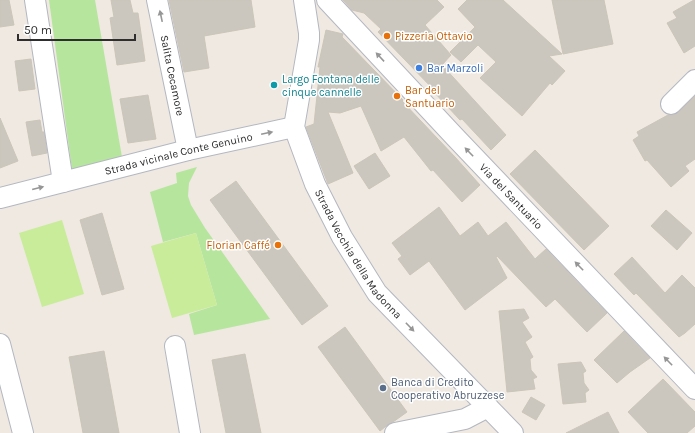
<svg xmlns="http://www.w3.org/2000/svg" width="695" height="433" font-family="Karla,sans-serif">
  <style>
    .green { fill: #b6e59e }
    .pitch { fill: #c9ec9a }
    .building { fill: #cbc7bf; stroke: #cbc5ba }
    .lines { fill: none; stroke-linecap: round; stroke-linejoin: round }
    .minor-casing { stroke: #b4b7c1; stroke-width: 22 }
    .minor { stroke: #fff; stroke-width: 20 }
    .oneway { fill: #969696 }
    .food-dot { fill: #e8710a; stroke: #fff; stroke-width: 1.5 }
    .shop-dot { fill: #3f7fe0; stroke: #fff; stroke-width: 1.5 }
    .culture-dot { fill: #0f9aa8; stroke: #fff; stroke-width: 1.5 }
    .service-dot { fill: #5c6f8a; stroke: #fff; stroke-width: 1.5 }
    .labels { text-anchor: middle; dominant-baseline: central; stroke-width: 3; stroke-linejoin: round; paint-order: stroke }
    .food-label { font-size: 11px; fill: #c56008; stroke: #fff; text-anchor: start }
    .shop-label { font-size: 11px; fill: #366cbe; stroke: #fff; text-anchor: start }
    .street-label { font-size: 11px; fill: #2e2e2e; stroke: #fff }
    .culture-label { font-size: 11px; fill: #0d838f; stroke: #fff; text-anchor: start }
    .service-label { font-size: 11px; fill: #4e5e75; stroke: #fff; text-anchor: start }
  </style>
  <rect width="100%" height="100%" fill="#efe9e1"/>
  <!-- green -->
  <path class="green" d="M 49,0 L 95,0 L 123,163 L 73,177 Z
    M 197,167 L 189,183 L 188,196 L 191,205 L 205,228 L 270,319 L 194,335 L 189,314 L 217,305 L 196,233 L 163,242 L 150,192 L 177,183 L 176,173 Z"/>
  <!-- pitch -->
  <path class="pitch" d="M 62,220 L 84,294 L 42,307 L 19,233 Z
    M 196,233 L 217,305 L 172,318 L 151,246 Z"/>
  <!-- building -->
  <path class="building" d="M 0,0 L 9,0 L 14,25 L 0,27 Z
    M 111,0 L 130,0 L 133,13 L 138,13 L 145,61 L 117,65 L 110,18 L 114,17 Z
    M 169,0 L 251,0 L 255,27 L 204,36 L 209,68 L 184,72 Z
    M 343,0 L 437,0 L 444,7 L 425,25 L 451,55 L 442,65 L 506,135 L 491,150 L 462,119 L 460,120 L 433,91 L 434,90 L 378,32 L 381,29 L 364,13 L 352,10 Z
    M 467,0 L 503,0 L 562,54 L 549,56 L 565,71 L 552,85 L 550,83 L 522,116 L 480,78 L 496,62 L 478,45 L 461,62 L 450,52 L 475,27 L 458,9 Z
    M 552,0 L 604,0 L 613,44 L 563,54 Z
    M 694,0 L 695,0 L 695,46 L 684,53 L 667,23 L 677,18 L 673,12 Z
    M 326,30 L 343,34 L 342,37 L 403,100 L 402,101 L 455,157 L 480,185 L 462,202 L 433,170 L 431,171 L 404,137 L 381,151 L 361,106 L 340,113 L 328,112 L 353,173 L 328,184 L 306,127 L 314,124 L 320,67 L 318,67 Z
    M 31,59 L 35,89 L 19,91 L 15,61 Z
    M 148,95 L 156,139 L 128,143 L 120,99 Z
    M 695,96 L 695,159 L 685,166 L 689,171 L 671,187 L 647,160 L 645,161 L 633,140 L 639,136 L 637,132 L 668,115 L 674,115 L 679,112 Z
    M 0,118 L 18,161 L 0,168 Z
    M 40,120 L 42,132 L 44,132 L 47,153 L 32,156 L 26,122 Z
    M 535,150 L 609,226 L 584,250 L 510,174 Z
    M 375,153 L 390,176 L 369,189 L 354,166 Z
    M 236,181 L 328,306 L 302,325 L 210,200 Z
    M 439,207 L 460,236 L 478,222 L 488,236 L 506,222 L 535,259 L 546,249 L 607,313 L 587,332 L 555,299 L 546,307 L 497,256 L 496,257 L 507,278 L 465,310 L 429,261 L 410,275 L 398,259 L 402,256 L 392,243 Z
    M 666,210 L 692,233 L 677,250 L 651,226 Z
    M 102,213 L 124,289 L 102,295 L 80,220 Z
    M 632,257 L 665,293 L 682,275 L 695,288 L 695,324 L 685,333 L 679,337 L 636,293 L 634,295 L 614,274 Z
    M 524,309 L 529,318 L 522,322 L 532,337 L 525,342 L 533,357 L 530,359 L 531,370 L 537,377 L 533,379 L 535,389 L 507,392 L 499,311 Z
    M 345,327 L 407,412 L 393,422 L 388,424 L 385,427 L 380,431 L 318,347 Z
    M 624,331 L 650,358 L 630,372 L 617,383 L 594,360 Z
    M 104,351 L 119,433 L 83,433 L 69,357 Z
    M 245,354 L 261,433 L 226,433 L 212,360 Z
    M 581,362 L 586,371 L 583,373 L 584,383 L 589,390 L 585,393 L 586,402 L 563,404 L 558,364 Z
    M 663,379 L 695,412 L 695,426 L 687,433 L 648,433 L 628,412 Z
    M 531,397 L 545,405 L 536,420 L 522,412 Z
    M 608,412 L 619,433 L 566,433 Z"/>
  <g class="lines">
    <!-- minor casing -->
    <g class="minor-casing">
      <g id="minor">
        <path d="M 35,0 L 63,182"/>
        <path id="s1" d="M 157,0 L 188,150"/>
        <path id="s2" d="M 304,0 L 309,33 L 309,40 L 294,127 L 315,184 L 342,237 L 377,293 L 513,433"/>
        <path id="s3" d="M 327,0 L 455,137 L 695,389"/>
        <path d="M 671,104 L 695,80"/>
        <path id="s4" d="M 0,198 L 188,150 L 294,127"/>
        <path d="M 0,344 L 23,433"/>
        <path d="M 175,346 L 190,433"/>
        <path d="M 395,433 L 465,419 L 488,407"/>
      </g>
    </g>
    <!-- minor -->
    <use href="#minor" class="minor"/>
  </g>
  <!-- one-way arrows -->
  <defs><path id="oneway-solid" d="M-6-.8H1V-3.2L6.5 0L1 3.2V.8H-6Z"/></defs>
  <g class="oneway">
    <use href="#oneway-solid" transform="translate(161 16) rotate(-102)"/>
    <use href="#oneway-solid" transform="translate(380 57) rotate(-133)"/>
    <use href="#oneway-solid" transform="translate(267 133) rotate(-12)"/>
    <use href="#oneway-solid" transform="translate(469 152) rotate(-134)"/>
    <use href="#oneway-solid" transform="translate(38 188) rotate(-14)"/>
    <use href="#oneway-solid" transform="translate(579 266) rotate(-134)"/>
    <use href="#oneway-solid" transform="translate(410 327) rotate(46)"/>
    <use href="#oneway-solid" transform="translate(668 361) rotate(-134)"/>
  </g>
  <!-- markers -->
  <g class="food-dot">
    <circle cx="387" cy="36" r="4"/>
    <circle cx="397" cy="96" r="4"/>
    <circle cx="278" cy="245" r="4"/>
  </g>
  <circle class="shop-dot" cx="419" cy="68" r="4"/>
  <circle class="culture-dot" cx="274" cy="85" r="4"/>
  <circle class="service-dot" cx="383" cy="388" r="4"/>
  <g class="labels">
    <!-- food labels -->
    <g class="food-label">
      <text x="395" y="36">Pizzeria Ottavio</text>
      <text x="405" y="90">Bar del<tspan x="405" dy="13">Santuario</tspan></text>
      <text x="270" y="245" text-anchor="end">Florian Caffé</text>
    </g>
    <!-- shop labels -->
    <g class="shop-label">
      <text x="427" y="68">Bar Marzoli</text>
    </g>
    <!-- street labels -->
    <g class="street-label">
      <text stroke="none"><textPath href="#s1" startOffset="77">Salita Cecamore</textPath></text>
      <text stroke="none"><textPath href="#s4" startOffset="184">Strada vicinale Conte Genuino</textPath></text>
      <text stroke="none"><textPath href="#s3" startOffset="269">Via del Santuario</textPath></text>
      <text stroke="none"><textPath href="#s2" startOffset="272">Strada Vecchia della Madonna</textPath></text>
    </g>
    <!-- culture labels -->
    <g class="culture-label">
      <text x="282" y="79">Largo Fontana delle<tspan x="282" dy="13">cinque cannelle</tspan></text>
    </g>
    <!-- service labels -->
    <g class="service-label">
      <text x="391" y="382">Banca di Credito<tspan x="391" dy="13">Cooperativo Abruzzese</tspan></text>
    </g>
  </g>
  <!-- scale -->
  <path d="M18 34v6h117v-6" fill="none" stroke="#2e2e2e" stroke-width="2"/>
  <text x="24" y="34" font-size="12" fill="#2e2e2e" stroke="#ffffff" stroke-width="3" paint-order="stroke">50 m</text>
</svg>
